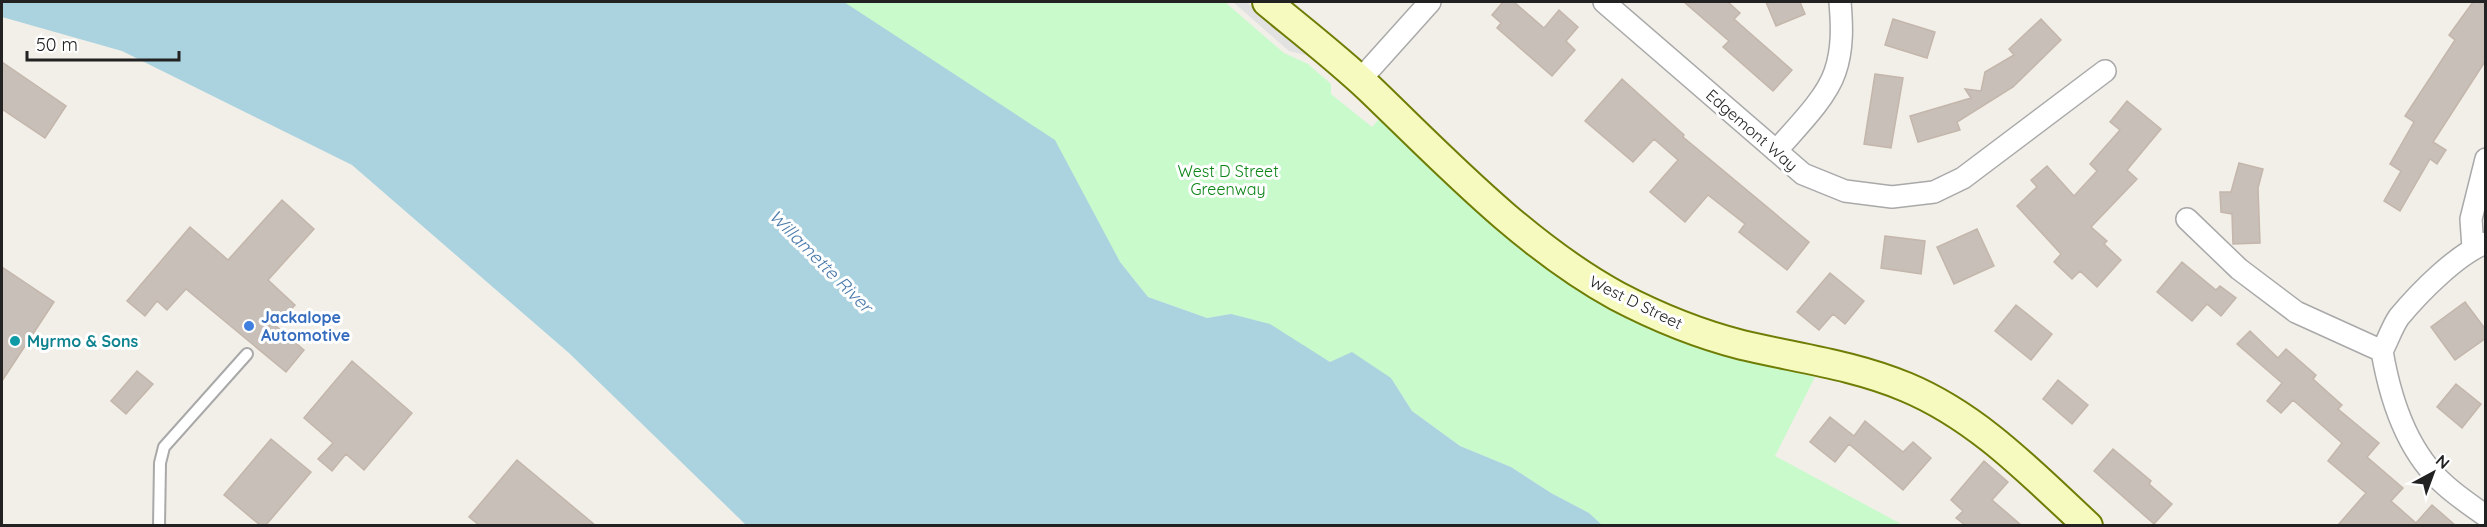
<svg xmlns="http://www.w3.org/2000/svg" width="2487" height="527" font-family="Quicksand,sans-serif">
  <style>
    .park { fill: #c8facc }
    .parking { fill: #e2e2e2 }
    .water { fill: #aad3df }
    .building { fill: #c7bfb8; stroke: #c4b6ab; stroke-width: 1.5 }
    .lines { fill: none; stroke-linecap: round; stroke-linejoin: round }
    .lane-casing { stroke: #a9a9a9; stroke-width: 14 }
    .street-casing { stroke: #a9a9a9; stroke-width: 24 }
    .secondary-casing { stroke: #707d05; stroke-width: 32 }
    .lane { stroke: #fff; stroke-width: 10 }
    .street { stroke: #fff; stroke-width: 21 }
    .secondary { stroke: #f7fabf; stroke-width: 28 }
    .shop-dot { fill: #3f7fe0; stroke: #fff; stroke-width: 2 }
    .culture-dot { fill: #0f9aa8; stroke: #fff; stroke-width: 2 }
    .labels { text-anchor: middle; dominant-baseline: central; stroke-width: 6; stroke-linejoin: round; paint-order: stroke }
    .street-label { font-size: 16px; fill: #222; stroke: #fff }
    .park-label { font-size: 16px; fill: #0c8416; stroke: #fff }
    .shop-label { font-size: 16px; font-weight: bold; fill: #366cbe; stroke: #fff; text-anchor: start }
    .culture-label { font-size: 16px; font-weight: bold; fill: #0d838f; stroke: #fff; text-anchor: start }
    .water-label { font-size: 18px; font-style: italic; fill: #4a7aab; stroke: #fff }
  </style>
  <rect width="100%" height="100%" fill="#f2efe9"/>
  <!-- park -->
  <path class="park" d="M 844,2 L 1225,2 L 1284,53 L 1308,64 L 1331,84 L 1331,94 L 1372,127 L 1379,119 C 1466,201 1549,286 1661,334 C 1711,355 1763,364 1815,377 L 1775,456 L 1903,525 L 1602,525 L 1589,513 L 1551,493 L 1511,467 L 1460,446 L 1412,411 L 1391,378 L 1331,362 L 1231,314 L 1207,318 L 1148,297 L 1120,262 Z"/>
  <!-- parking -->
  <path class="parking" d="M 1233,2 L 1247,2 L 1309,56 L 1289,51 Z"/>
  <!-- water -->
  <path class="water" d="M 2,2 L 844,2 L 1055,140 L 1120,262 L 1148,297 L 1207,318 L 1231,314 L 1270,324 L 1330,362 L 1352,352 L 1391,378 L 1412,411 L 1460,446 L 1511,467 L 1551,493 L 1589,513 L 1602,525 L 746,525 L 569,353 L 352,165 L 122,51 L 2,17 Z"/>
  <!-- building -->
  <path class="building" d="M 1503,2 L 1514,2 L 1544,28 L 1559,10 L 1578,27 L 1566,41 L 1575,50 L 1552,76 L 1497,28 L 1501,23 L 1492,15 Z
    M 1684,2 L 1728,2 L 1740,13 L 1734,19 L 1792,70 L 1773,91 L 1723,47 L 1729,41 Z
    M 1766,2 L 1800,2 L 1805,14 L 1776,26 Z
    M 2473,2 L 2486,2 L 2486,60 L 2433,142 L 2446,150 L 2437,164 L 2430,159 L 2400,211 L 2384,201 L 2401,171 L 2390,164 L 2414,122 L 2405,116 L 2455,40 L 2449,35 Z
    M 1893,19 L 1935,32 L 1927,58 L 1885,45 Z
    M 2041,19 L 2061,40 L 2013,87 L 1957,122 L 1960,130 L 1918,142 L 1910,116 L 1971,98 L 1965,89 L 1981,91 L 1985,72 L 2014,55 L 2009,49 Z
    M 2,62 L 66,106 L 45,138 L 2,109 Z
    M 1875,74 L 1903,78 L 1891,148 L 1864,144 Z
    M 1622,79 L 1684,135 L 1683,137 L 1809,242 L 1787,270 L 1739,232 L 1745,224 L 1708,195 L 1685,222 L 1650,192 L 1678,160 L 1654,139 L 1633,162 L 1585,121 Z
    M 2127,101 L 2161,129 L 2127,170 L 2137,179 L 2091,227 L 2107,241 L 2104,244 L 2121,260 L 2097,287 L 2080,271 L 2072,279 L 2054,262 L 2061,254 L 2017,206 L 2037,187 L 2031,180 L 2047,166 L 2074,196 L 2097,171 L 2090,164 L 2120,130 L 2110,122 Z
    M 2239,163 L 2263,169 L 2258,188 L 2260,243 L 2233,244 L 2232,214 L 2221,212 L 2220,192 L 2231,192 Z
    M 282,200 L 314,229 L 268,280 L 295,305 L 276,326 L 304,350 L 286,372 L 186,289 L 167,310 L 157,301 L 145,316 L 127,301 L 190,227 L 228,260 Z
    M 1977,229 L 1994,266 L 1954,284 L 1937,247 Z
    M 1885,236 L 1925,241 L 1921,274 L 1881,268 Z
    M 2182,262 L 2216,290 L 2220,286 L 2236,298 L 2221,316 L 2207,304 L 2192,321 L 2157,292 Z
    M 2,267 L 54,302 L 2,381 Z
    M 1830,273 L 1864,301 L 1845,324 L 1833,314 L 1819,330 L 1797,312 Z
    M 2465,302 L 2486,330 L 2486,338 L 2455,360 L 2431,327 Z
    M 2016,305 L 2052,334 L 2031,360 L 1995,331 Z
    M 2250,331 L 2278,358 L 2286,349 L 2316,375 L 2313,379 L 2342,405 L 2338,409 L 2379,443 L 2367,457 L 2403,488 L 2391,501 L 2416,523 L 2432,505 L 2455,525 L 2338,525 L 2366,493 L 2328,461 L 2342,443 L 2293,400 L 2281,413 L 2267,401 L 2282,383 L 2237,344 Z
    M 352,361 L 412,413 L 364,470 L 346,454 L 332,471 L 318,459 L 333,443 L 304,418 Z
    M 137,371 L 153,384 L 126,414 L 111,401 Z
    M 2058,380 L 2088,405 L 2072,424 L 2043,399 Z
    M 2456,384 L 2481,404 L 2462,428 L 2437,407 Z
    M 1830,417 L 1854,436 L 1865,421 L 1903,452 L 1913,442 L 1931,458 L 1903,490 L 1849,444 L 1835,462 L 1810,442 Z
    M 271,439 L 311,472 L 266,525 L 260,525 L 224,495 Z
    M 2113,449 L 2151,481 L 2149,484 L 2172,504 L 2154,524 L 2094,471 Z
    M 517,460 L 595,525 L 479,525 L 469,517 Z
    M 1984,461 L 2008,482 L 1992,500 L 2021,525 L 1965,525 L 1956,518 L 1963,511 L 1951,500 Z"/>
  <g class="lines">
    <!-- lane casing -->
    <g class="lane-casing">
      <path id="lane" d="M 159,526 L 160,463 L 164,447 L 247,354"/>
    </g>
    <!-- street casing -->
    <g class="street-casing">
      <path id="street" d="M 1604,2 L 1803,174 L 1845,191 L 1892,197 L 1934,192 L 1963,178 L 2105,71
        M 1360,80 L 1430,2
        M 1776,151 C 1795,129 1826,99 1835,72 C 1843,49 1842,25 1840,2
        M 2187,219 L 2239,269 L 2296,312 L 2382,351 C 2390,398 2407,452 2445,485 C 2457,496 2472,506 2486,516
        M 2473,248 L 2471,219 L 2486,159
        M 2382,351 C 2388,340 2392,327 2399,317 C 2419,293 2457,254 2486,243"/>
    </g>
    <!-- secondary casing -->
    <g class="secondary-casing">
      <path id="secondary" d="M 1267,2 C 1301,30 1337,58 1370,89 C 1446,162 1524,245 1617,296 C 1657,317 1699,334 1742,345 C 1797,358 1854,365 1906,387 C 1978,417 2032,474 2088,526"/>
    </g>
    <!-- lane -->
    <use href="#lane" class="lane"/>
    <!-- street -->
    <use href="#street" class="street"/>
    <!-- secondary -->
    <use href="#secondary" class="secondary"/>
  </g>
  <!-- markers -->
  <circle class="shop-dot" cx="249" cy="326" r="6"/>
  <circle class="culture-dot" cx="15" cy="341" r="6"/>
  <g class="labels">
    <!-- street labels -->
    <g class="street-label">
      <text transform="translate(1752 130) rotate(41)">Edgemont Way</text>
      <text transform="translate(1636 302) rotate(26)">West D Street</text>
    </g>
    <!-- park labels -->
    <g class="park-label">
      <text x="1228" y="171">West D Street<tspan x="1228" dy="18">Greenway</tspan></text>
    </g>
    <!-- shop labels -->
    <g class="shop-label">
      <text x="261" y="317">Jackalope<tspan x="261" dy="18">Automotive</tspan></text>
    </g>
    <!-- culture labels -->
    <g class="culture-label">
      <text x="27" y="341">Myrmo &amp; Sons</text>
    </g>
    <!-- water labels -->
    <g class="water-label">
      <text transform="translate(821 261) rotate(45)">Willamette River</text>
    </g>
  </g>
  <!-- border -->
  <rect width="2487" height="527" fill="none" stroke="#222222" stroke-width="6"/>
  <!-- north arrow -->
  <g transform="translate(2433 473) rotate(41)" stroke="#ffffff" stroke-width="4.5" paint-order="stroke">
  <path d="M0-4.5L10 22L0 15L-10 22Z" fill="#222222"/>
  <text y="-9" font-size="16" font-weight="bold" text-anchor="middle" fill="#222222">N</text>
  </g>
  <!-- scale -->
  <path d="M27 51v9h152v-9" fill="none" stroke="#222222" stroke-width="3"/>
  <text x="36" y="51" font-size="18" fill="#222222" stroke="#ffffff" stroke-width="4.5" paint-order="stroke">50 m</text>
</svg>
